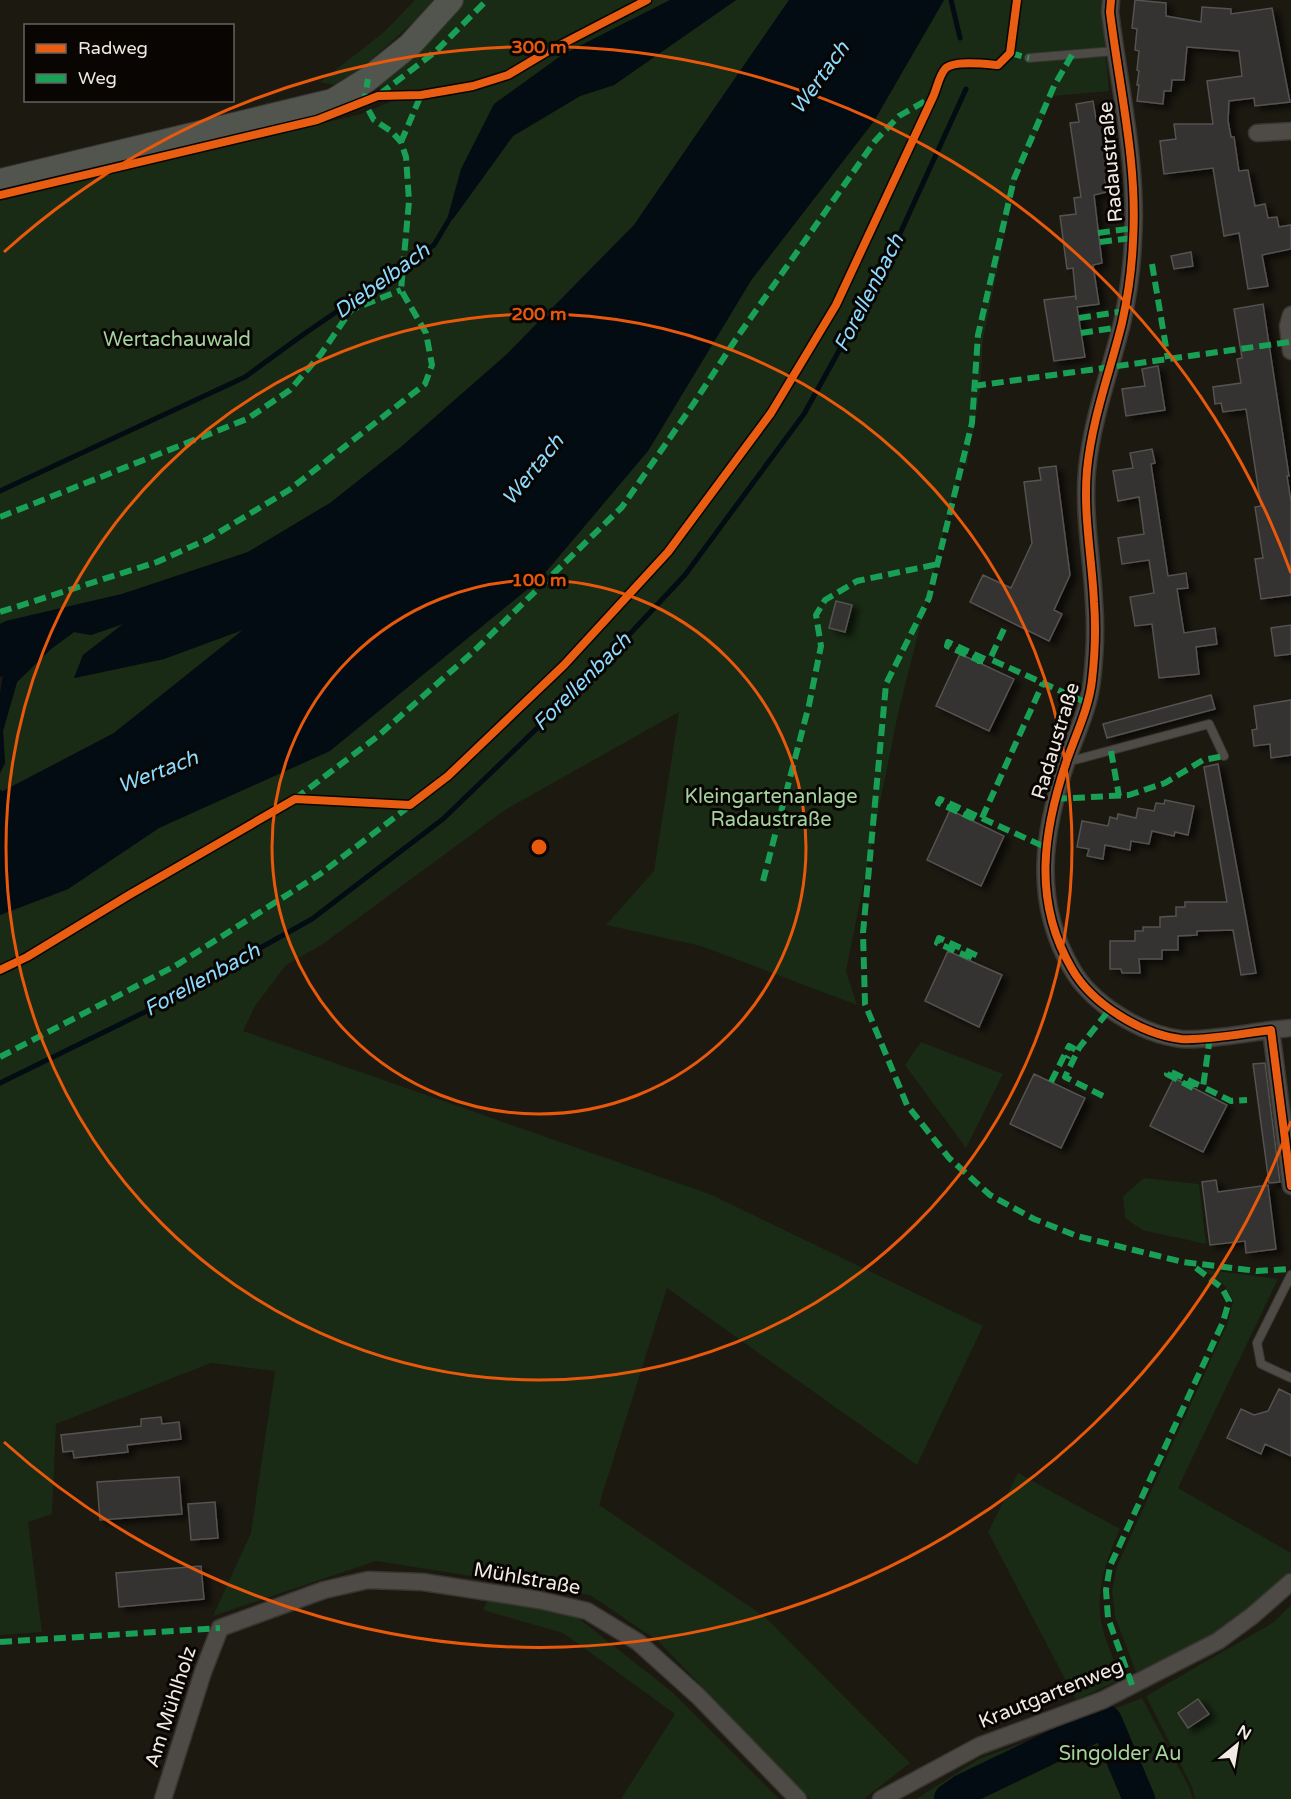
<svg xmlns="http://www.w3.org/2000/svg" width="1291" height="1799" font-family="'Varela Round',sans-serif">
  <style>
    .green { fill: #192a15 }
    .water { fill: #030b13 }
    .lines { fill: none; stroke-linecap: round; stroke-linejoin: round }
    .stream { stroke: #030b13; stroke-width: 5 }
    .river { stroke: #030b13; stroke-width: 32 }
    .building { fill: #353130; stroke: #555250; stroke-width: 1.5; filter: url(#shadow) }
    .lane-casing { stroke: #383631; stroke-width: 10 }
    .street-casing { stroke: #383631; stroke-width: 19 }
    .secondary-casing { stroke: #383631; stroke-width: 26 }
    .lane { stroke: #4e4b46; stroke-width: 8 }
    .street { stroke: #4e4b46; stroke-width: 16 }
    .secondary { stroke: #52544e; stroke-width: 24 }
    .quiet { stroke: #1a9f57; stroke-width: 6; stroke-dasharray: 12 6; stroke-linecap: butt }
    .cycleway-casing { stroke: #080502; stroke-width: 11 }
    .cycleway { stroke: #e95d12; stroke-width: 8 }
    .ring { fill: none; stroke: #e8590c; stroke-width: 3 }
    .labels { text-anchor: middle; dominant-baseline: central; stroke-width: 6; stroke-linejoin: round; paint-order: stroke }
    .street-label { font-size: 20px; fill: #f0eae2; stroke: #080502 }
    .park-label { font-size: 20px; fill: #a2d39c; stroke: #080502 }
    .water-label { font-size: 21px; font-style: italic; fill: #8cdbfe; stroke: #080502 }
    .centre { fill: #e8590c; stroke: #080502; stroke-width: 3 }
    .ring-label { font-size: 18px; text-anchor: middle; font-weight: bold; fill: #e8590c; stroke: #080502; stroke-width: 6; stroke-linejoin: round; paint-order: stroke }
  </style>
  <defs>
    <filter id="shadow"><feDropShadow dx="6" dy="4" stdDeviation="3" flood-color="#0009"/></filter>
  </defs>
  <rect width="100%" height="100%" fill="#1c1911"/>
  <!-- green -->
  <path class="green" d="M 415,0 L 436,0 L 417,19 L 362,68 L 334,85 L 320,82 L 384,32 Z
    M 463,0 L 670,0 L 562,55 L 503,148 L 513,136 L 580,96 L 614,85 L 736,0 L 789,0 L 634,225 L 506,355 L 401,447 L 330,503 L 248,552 L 122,594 L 6,621 L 0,624 L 0,201 L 361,114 L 395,100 L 380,89 L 378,83 L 417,51 Z
    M 944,0 L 1101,0 L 1109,91 L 1053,96 L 1016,181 L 983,339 L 980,391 L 967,466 L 962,463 L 899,709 L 846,971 L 857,1005 L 701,946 L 606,925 L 654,871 L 679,712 L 505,810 L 323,944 L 286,965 L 255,1006 L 243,1031 L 712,1195 L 983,1326 L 917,1465 L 667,1288 L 599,1505 L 765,1617 L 910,1763 L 864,1799 L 810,1799 L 658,1641 L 590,1595 L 376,1561 L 213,1616 L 251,1533 L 275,1371 L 211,1363 L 56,1424 L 52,1514 L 28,1522 L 42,1632 L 0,1635 L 0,915 L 68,889 L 159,828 L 752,279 L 874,121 Z
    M 125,623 L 83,655 L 75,678 L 164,659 L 245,628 L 114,733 L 3,792 L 0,790 L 0,773 L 5,763 L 3,731 L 17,682 L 51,649 L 74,632 L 91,635 Z
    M 921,1042 L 1003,1074 L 966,1148 L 905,1065 Z
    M 1144,1178 L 1199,1184 L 1206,1244 L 1142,1230 L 1125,1218 L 1123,1196 Z
    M 1202,1269 L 1278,1279 L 1178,1488 L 1291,1553 L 1291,1572 L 1247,1609 L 1211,1635 L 1136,1672 L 1115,1617 L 1112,1591 L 1117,1566 L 1228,1322 L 1233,1301 L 1225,1286 Z
    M 1018,1473 L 1120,1529 C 1107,1558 1096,1587 1101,1621 C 1105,1640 1114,1660 1121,1679 L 1076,1700 L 988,1532 Z
    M 488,1600 L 573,1614 L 671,1691 L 779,1799 L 621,1799 L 675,1714 L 563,1633 L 483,1610 Z
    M 1291,1605 L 1291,1799 L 1195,1799 L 1192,1787 L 1146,1696 L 1274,1622 Z
    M 1142,1698 L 1189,1787 L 1193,1799 L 916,1799 L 979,1759 Z"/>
  <!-- water -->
  <path class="water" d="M 670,0 L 736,0 L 614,85 L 580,96 L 513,136 L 453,219 L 448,216 L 461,169 L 494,104 L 562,55 Z
    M 789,0 L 944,0 L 874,121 L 752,279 L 648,451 L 540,579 L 330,751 L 159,828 L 68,889 L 0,915 L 0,790 L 3,791 L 114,733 L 243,630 L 164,659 L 74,678 L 83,655 L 123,624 L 91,635 L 74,632 L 51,649 L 17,682 L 3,731 L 5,763 L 0,773 L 0,693 L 3,676 L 0,677 L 0,624 L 6,621 L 122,594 L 248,552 L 330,503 L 401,447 L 506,355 L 634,225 Z"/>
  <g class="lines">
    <!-- stream -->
    <path class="stream" d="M 951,0 L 960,38
      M 0,491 L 245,377 L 304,334 L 434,245 L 453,213
      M 0,1083 L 147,1011 L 312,919 L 443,819 L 583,684 L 685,575 L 804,414 L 882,273 L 966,89"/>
    <!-- river -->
    <path class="river" d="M 950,1799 L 963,1790 L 1106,1721 L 1139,1799"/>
  </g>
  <!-- building -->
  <path class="building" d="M 1135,0 L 1166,3 L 1166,16 L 1201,22 L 1202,7 L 1231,9 L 1231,14 L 1272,8 L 1290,102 L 1255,106 L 1254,98 L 1229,101 L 1228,121 L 1231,137 L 1234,137 L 1239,171 L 1248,170 L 1255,206 L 1265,204 L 1268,218 L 1277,217 L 1279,227 L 1291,225 L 1291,249 L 1262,255 L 1268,286 L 1248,289 L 1239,233 L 1224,236 L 1213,168 L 1164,174 L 1160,141 L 1176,139 L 1174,124 L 1213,124 L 1207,81 L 1242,76 L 1239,51 L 1187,47 L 1184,80 L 1172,80 L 1171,91 L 1164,91 L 1163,104 L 1137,101 L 1139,85 L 1137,85 L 1139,71 L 1137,70 L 1139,51 L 1135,50 L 1137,29 L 1132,28 Z
    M 1093,101 L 1096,119 L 1102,118 L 1111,180 L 1105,180 L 1107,192 L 1094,195 L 1102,263 L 1093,265 L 1099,304 L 1077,307 L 1085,357 L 1054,361 L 1044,300 L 1076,296 L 1076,300 L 1073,268 L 1067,269 L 1060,216 L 1076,214 L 1074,198 L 1081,197 L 1070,123 L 1079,122 L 1076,104 Z
    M 1191,252 L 1193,266 L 1174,269 L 1171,256 Z
    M 1263,304 L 1289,476 L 1287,476 L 1291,502 L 1291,595 L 1261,599 L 1255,559 L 1263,558 L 1255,507 L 1261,506 L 1246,409 L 1223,412 L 1221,403 L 1215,404 L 1213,387 L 1241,383 L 1237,359 L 1242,358 L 1234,309 Z
    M 1158,366 L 1165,410 L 1126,416 L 1122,389 L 1145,386 L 1142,369 Z
    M 1152,449 L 1155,463 L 1151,464 L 1168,576 L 1186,573 L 1188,588 L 1177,589 L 1184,633 L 1215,628 L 1217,644 L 1196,647 L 1199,674 L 1159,678 L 1152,624 L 1135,626 L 1130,597 L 1154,593 L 1149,560 L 1122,564 L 1118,538 L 1144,534 L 1139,497 L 1118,501 L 1113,471 L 1133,468 L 1130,453 Z
    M 1056,466 L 1070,575 L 1054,610 L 1062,614 L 1049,641 L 970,602 L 983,575 L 1011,588 L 1032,543 L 1024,482 L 1041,480 L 1039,468 Z
    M 836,601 L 852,605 L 845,632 L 829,628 Z
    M 1291,625 L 1291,654 L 1275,656 L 1271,628 Z
    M 960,654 L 1014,679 L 989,731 L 936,706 Z
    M 1211,695 L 1215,709 L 1107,738 L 1103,724 Z
    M 1291,700 L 1291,755 L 1271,758 L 1270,744 L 1254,746 L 1252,730 L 1257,729 L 1254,706 Z
    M 1218,764 L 1256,973 L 1241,975 L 1233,930 L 1197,931 L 1197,935 L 1178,936 L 1178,950 L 1162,950 L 1162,959 L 1139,959 L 1140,973 L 1122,973 L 1121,969 L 1110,969 L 1110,941 L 1135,941 L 1135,931 L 1143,931 L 1143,927 L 1160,927 L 1160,917 L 1176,916 L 1176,907 L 1185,907 L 1185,902 L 1227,902 L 1204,767 Z
    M 1165,800 L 1194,806 L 1188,835 L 1175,832 L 1174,836 L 1152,831 L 1149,844 L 1131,841 L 1130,850 L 1105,845 L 1103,859 L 1087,856 L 1089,849 L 1077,847 L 1082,821 L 1108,826 L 1110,817 L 1117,819 L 1118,814 L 1136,818 L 1138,808 L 1154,811 L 1156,803 L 1164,804 Z
    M 950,810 L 1004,836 L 981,886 L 927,860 Z
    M 948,951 L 1002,975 L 979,1027 L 925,1001 Z
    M 1265,1063 L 1280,1182 L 1269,1183 L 1253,1064 Z
    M 1034,1074 L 1085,1098 L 1061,1148 L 1010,1124 Z
    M 1174,1078 L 1227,1105 L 1203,1152 L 1150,1126 Z
    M 1216,1180 L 1218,1192 L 1268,1185 L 1276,1249 L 1246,1253 L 1245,1241 L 1210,1245 L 1202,1182 Z
    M 1279,1389 L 1291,1395 L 1291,1456 L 1265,1444 L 1261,1454 L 1227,1438 L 1241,1409 L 1254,1415 L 1268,1411 Z
    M 161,1417 L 162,1424 L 179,1422 L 181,1439 L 127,1445 L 128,1452 L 74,1458 L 73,1451 L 63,1452 L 61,1435 L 141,1426 L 141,1419 Z
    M 179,1477 L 182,1514 L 100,1520 L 97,1482 Z
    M 215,1502 L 218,1538 L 191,1540 L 188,1504 Z
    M 201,1566 L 204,1599 L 119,1607 L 116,1573 Z
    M 1198,1699 L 1209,1714 L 1188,1728 L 1178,1713 Z"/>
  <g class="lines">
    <!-- lane casing -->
    <g class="lane-casing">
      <path id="lane" d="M 1029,58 L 1115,51
        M 1067,762 L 1209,724 L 1224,756
        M 1291,1275 L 1257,1343 L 1261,1364 L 1291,1378"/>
    </g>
    <!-- street casing -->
    <g class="street-casing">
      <path id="street" d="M 1111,0 L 1110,12 C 1119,86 1138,165 1133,240 C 1132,268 1128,296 1122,323 C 1110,372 1092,419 1087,470 C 1083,514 1092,558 1094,602 C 1096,628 1095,654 1092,680 C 1089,708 1076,734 1067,760 C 1043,831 1032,901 1072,969 C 1092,1004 1141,1034 1181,1039 C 1204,1041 1246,1033 1271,1030 L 1291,1186
        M 1257,133 L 1291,131
        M 1291,315 L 1288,326 L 1291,351
        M 1271,1030 L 1291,1028
        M 163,1799 L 203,1672 L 220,1628 L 324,1590 L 368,1580 L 423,1582 L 539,1600 L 587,1611 L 638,1642 L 698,1696 L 798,1799
        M 881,1799 L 979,1746 L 1103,1700 L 1218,1641 L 1252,1616 L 1291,1582"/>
    </g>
    <!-- secondary casing -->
    <g class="secondary-casing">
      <path id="secondary" d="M 0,181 L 333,101 L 368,79 L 410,45 L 451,0"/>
    </g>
    <!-- lane -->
    <use href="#lane" class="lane"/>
    <!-- street -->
    <use href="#street" class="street"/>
    <!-- secondary -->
    <use href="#secondary" class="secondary"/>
    <!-- quiet -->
    <path class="quiet" d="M 1010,53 L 1029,58
      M 1072,55 L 1054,86 L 1014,179 L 978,335 L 972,423 L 929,598 L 886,684 L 863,933 L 865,1004 L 907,1105 L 949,1158 L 990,1195 L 1034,1219 L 1077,1236 L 1183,1262 L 1257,1271 L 1291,1269
      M 380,94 L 435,52 L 487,0
      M 401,142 L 421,95
      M 1098,233 L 1134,228
      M 1100,242 L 1133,238
      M 1152,264 L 1168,359
      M 1079,318 L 1125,311
      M 1081,333 L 1121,327
      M 974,386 L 1290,342
      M 0,517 L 247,419 L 290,390 L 321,354 L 351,310 L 401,290
      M 0,612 L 157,562 L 208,539 L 289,490 L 425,384 L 432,365 L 426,333 L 401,290 L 409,201 L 406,157 L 401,142 L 391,131 L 374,120 L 364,102 L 368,79
      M 1004,629 L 990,659 L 1087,703
      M 980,664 L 980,661 L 947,646 L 948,642 L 989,661
      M 1111,751 L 1119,796
      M 295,799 L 378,736 L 473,652 L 622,507 L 694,403 L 738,336 L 875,141 L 899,116 L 932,97
      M 1055,799 L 1129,795 L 1165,783 L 1203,760 L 1224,756
      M 982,818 L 1043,683
      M 971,820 L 972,818 L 938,803 L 940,799 L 1045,847
      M 763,881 L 809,705 L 821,646 L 816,615 L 825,600 L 857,581 L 938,564
      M 968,959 L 969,957 L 937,943 L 939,938 L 978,956
      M 1210,1037 L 1203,1087 L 1231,1101 L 1247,1100
      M 0,1057 L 175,966 L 320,874 L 411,805
      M 1051,1082 L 1069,1046 L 1073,1048 L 1067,1058
      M 1193,1088 L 1167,1074 L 1169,1071 L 1203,1087
      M 1103,1096 L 1065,1077 L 1079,1048 L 1110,1009
      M 0,1642 L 220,1628
      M 1132,1685 L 1108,1618 L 1106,1590 L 1110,1566 L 1223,1322 L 1229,1301 L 1222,1288 L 1191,1264"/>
    <!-- cycleway casing -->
    <g class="cycleway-casing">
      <path id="cycleway" d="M 1111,0 L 1110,12 C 1119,86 1138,165 1133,240 C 1132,268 1128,296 1122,323 C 1110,372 1092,419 1087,470 C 1083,514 1092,558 1094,602 C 1096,628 1095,654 1092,680 C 1089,708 1076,734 1067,760 C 1043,831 1032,901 1072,969 C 1092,1004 1141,1034 1181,1039 C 1204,1041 1246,1033 1271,1030 L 1291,1186
        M 0,195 L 317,120 L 378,96 L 421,95 L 473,86 L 508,75 L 545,53 L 647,0
        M 0,970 L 27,957 L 129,895 L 295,799 L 410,805 L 448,776 L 564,665 L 668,552 L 771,413 L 836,305 L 933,97 C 937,88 939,76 945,69 C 953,60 986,64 998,65 L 1010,53 L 1017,0"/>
    </g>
    <!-- cycleway -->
    <use href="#cycleway" class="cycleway"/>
  </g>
  <!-- distance rings -->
  <g class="ring">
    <circle cx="539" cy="847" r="267"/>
    <circle cx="539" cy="847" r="533"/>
    <path d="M1291 1121A800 800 0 0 1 4 1442M4 252A800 800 0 0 1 1291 573"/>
  </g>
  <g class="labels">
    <!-- street labels -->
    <g class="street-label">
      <text transform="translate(1111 162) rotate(-95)">Radaustraße</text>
      <text transform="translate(1056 741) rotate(-73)">Radaustraße</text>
      <text transform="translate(527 1579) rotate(10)">Mühlstraße</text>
      <text transform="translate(1051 1694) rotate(-22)">Krautgartenweg</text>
      <text transform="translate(171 1707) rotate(-72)">Am Mühlholz</text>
    </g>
    <!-- park labels -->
    <g class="park-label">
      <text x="177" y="340">Wertachauwald</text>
      <text x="771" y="797">Kleingartenanlage<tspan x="771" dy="23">Radaustraße</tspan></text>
      <text x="1120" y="1754">Singolder Au</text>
    </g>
    <!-- water labels -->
    <g class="water-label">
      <text transform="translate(820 78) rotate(-54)">Wertach</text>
      <text transform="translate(382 281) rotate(-36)">Diebelbach</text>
      <text transform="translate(869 293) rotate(-63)">Forellenbach</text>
      <text transform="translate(533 470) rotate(-51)">Wertach</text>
      <text transform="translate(582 682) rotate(-45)">Forellenbach</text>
      <text transform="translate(158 772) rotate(-21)">Wertach</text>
      <text transform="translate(202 980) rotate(-29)">Forellenbach</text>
    </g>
  </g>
  <circle cx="539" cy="847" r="9" class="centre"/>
  <g class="ring-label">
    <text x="539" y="53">300 m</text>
    <text x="539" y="320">200 m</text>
    <text x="539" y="586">100 m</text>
  </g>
  <!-- legend -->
  <rect x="24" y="24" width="210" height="78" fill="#080502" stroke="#65615c" stroke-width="1.5"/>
  <rect x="36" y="44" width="30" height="9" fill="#e95d12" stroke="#65615c" stroke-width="1.5"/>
  <text x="78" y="54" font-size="18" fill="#f0eae2">Radweg</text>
  <rect x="36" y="74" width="30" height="9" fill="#1a9f57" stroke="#65615c" stroke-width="1.5"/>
  <text x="78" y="84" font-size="18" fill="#f0eae2">Weg</text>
  <!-- north arrow -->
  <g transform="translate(1237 1745) rotate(30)" stroke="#080502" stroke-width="4.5" paint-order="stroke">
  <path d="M0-4.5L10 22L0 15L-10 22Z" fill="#f0eae2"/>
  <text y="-9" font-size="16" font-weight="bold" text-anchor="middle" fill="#f0eae2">N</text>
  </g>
</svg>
